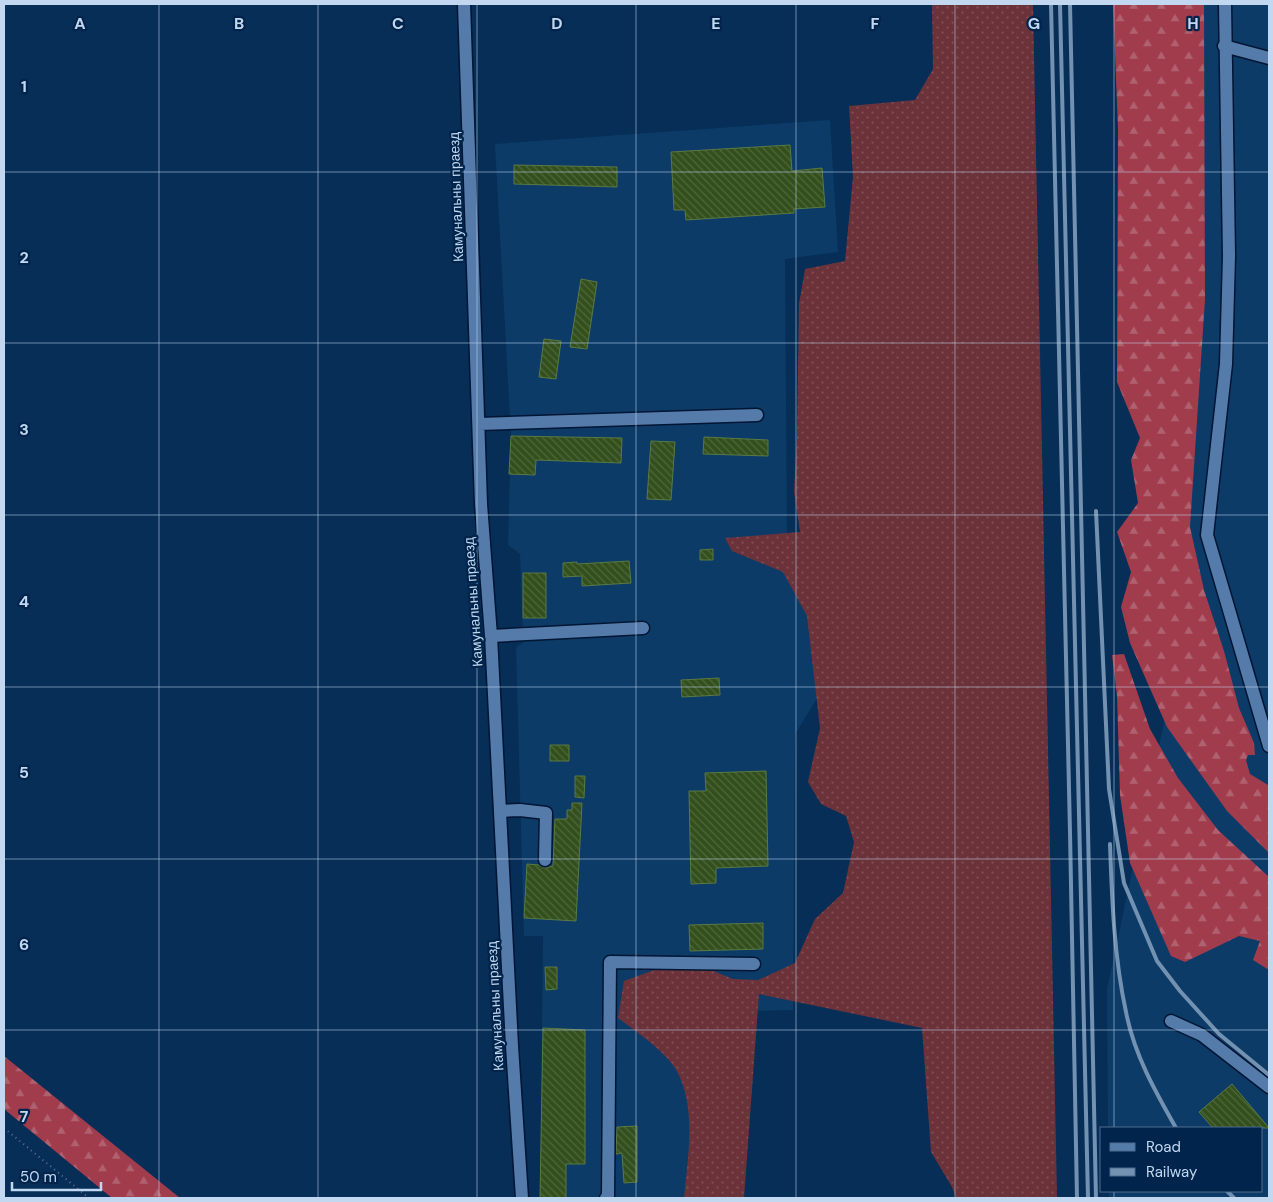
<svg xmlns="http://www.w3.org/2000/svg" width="1273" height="1202" font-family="'DM Sans',sans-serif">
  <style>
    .built { fill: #0c3b68 }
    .grass { fill: url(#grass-dots) }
    .forest { fill: url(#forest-firs) }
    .building { fill: url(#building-back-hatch); stroke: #5a7944 }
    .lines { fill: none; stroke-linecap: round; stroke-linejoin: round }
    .minor-casing { stroke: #001634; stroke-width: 15 }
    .path { stroke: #567698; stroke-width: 2; stroke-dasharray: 1 4; stroke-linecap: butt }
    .minor { stroke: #547baa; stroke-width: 12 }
    .rail { stroke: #7391b0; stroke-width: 4 }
    .grid { fill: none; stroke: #c2d8f1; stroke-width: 1; stroke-opacity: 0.55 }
    .labels { text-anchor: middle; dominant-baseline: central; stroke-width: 4.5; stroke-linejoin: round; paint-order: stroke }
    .street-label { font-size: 14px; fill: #c2d8f1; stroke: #00244b }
    .grid-label { font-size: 16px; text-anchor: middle; font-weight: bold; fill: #c2d8f1; stroke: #00244b; stroke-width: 4.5; stroke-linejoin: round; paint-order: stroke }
  </style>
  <defs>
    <pattern id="grass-dots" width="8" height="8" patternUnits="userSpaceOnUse" patternTransform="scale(1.25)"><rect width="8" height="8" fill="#6c323a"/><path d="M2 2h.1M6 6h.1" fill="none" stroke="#7f4f57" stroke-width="1.8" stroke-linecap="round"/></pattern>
    <pattern id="forest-firs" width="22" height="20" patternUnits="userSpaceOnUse" patternTransform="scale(1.25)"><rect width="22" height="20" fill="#a13c4d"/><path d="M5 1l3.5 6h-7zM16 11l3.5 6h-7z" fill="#b06170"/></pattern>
    <pattern id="building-back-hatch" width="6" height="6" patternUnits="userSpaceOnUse" patternTransform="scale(1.25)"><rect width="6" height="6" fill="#334f1c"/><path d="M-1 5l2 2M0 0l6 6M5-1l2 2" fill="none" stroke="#4f683d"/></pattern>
  </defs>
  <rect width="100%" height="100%" fill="#062e57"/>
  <!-- built -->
  <path class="built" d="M 1184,4 L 1269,4 L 1269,1198 L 1109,1198 L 1109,1191 L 1262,1191 L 1262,1128 L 1108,1128 L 1107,989 L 1189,605 Z
    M 830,120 L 838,252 L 785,259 L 787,539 L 826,684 L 795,734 L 793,1010 L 719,1012 L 695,1198 L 540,1198 L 543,936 L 524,936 L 516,647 L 523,643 L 523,635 L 520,554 L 508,545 L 511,436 L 495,144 Z"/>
  <!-- grass -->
  <path class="grass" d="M 932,4 L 1033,4 L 1057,1198 L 956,1198 L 952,1187 L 931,1152 L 922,1028 L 759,994 L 744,1198 L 684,1198 C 688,1155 700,1091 666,1057 C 652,1042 634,1030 618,1018 L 624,981 L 684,959 L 733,979 L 758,980 L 795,963 L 815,919 L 843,893 L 854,842 L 846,816 L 821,804 L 808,782 L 820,728 L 807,616 L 783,572 L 732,551 L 725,538 L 800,532 L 794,491 L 797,437 L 799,304 L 805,269 L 845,261 L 853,177 L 849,106 L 915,100 L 933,69 Z"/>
  <!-- forest -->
  <path class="forest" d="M 1113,4 L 1204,4 L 1205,299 L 1190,527 L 1204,590 L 1224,651 L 1239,708 L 1254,743 L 1255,755 L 1248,755 L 1246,760 L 1250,774 L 1268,785 L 1269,853 L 1227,811 L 1167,727 L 1130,643 L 1121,607 L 1131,572 L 1117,532 L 1138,503 L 1131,460 L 1140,438 L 1117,382 L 1118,129 Z
    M 1124,654 L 1150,729 L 1178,778 L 1218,830 L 1269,877 L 1269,970 L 1253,960 L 1260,941 L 1239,936 L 1185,962 L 1171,956 L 1130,863 L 1120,795 L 1117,696 L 1112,655 Z
    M 4,1056 L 180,1198 L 112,1198 L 4,1109 Z"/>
  <!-- building -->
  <path class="building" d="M 790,145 L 792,171 L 822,168 L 825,207 L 794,209 L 794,213 L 686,220 L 685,210 L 674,210 L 671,152 Z
    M 514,165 L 617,167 L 617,187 L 514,184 Z
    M 581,279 L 597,282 L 587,349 L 570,347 Z
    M 544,339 L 561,341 L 556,379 L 539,377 Z
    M 511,436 L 622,438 L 621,463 L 536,460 L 535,475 L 509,474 Z
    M 704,437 L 768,440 L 768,456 L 703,454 Z
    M 651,441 L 675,442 L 671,500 L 647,499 Z
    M 713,549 L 713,560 L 700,560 L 700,550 Z
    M 629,561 L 631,583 L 582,586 L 582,576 L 563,577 L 563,563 L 577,562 L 577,564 Z
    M 523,573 L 546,573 L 546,618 L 523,618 Z
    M 719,678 L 720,695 L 682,697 L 681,680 Z
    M 550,745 L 569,745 L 569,761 L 550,761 Z
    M 766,771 L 768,866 L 716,868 L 716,883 L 691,884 L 689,791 L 706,791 L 705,773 Z
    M 575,776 L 585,776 L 584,798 L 575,797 Z
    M 572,803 L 582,803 L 576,921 L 524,918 L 527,864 L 539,865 L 544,868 L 553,866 L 555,819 L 567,819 L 567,810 L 572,810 Z
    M 763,923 L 763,949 L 690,951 L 689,925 Z
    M 545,967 L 557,967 L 557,989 L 546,990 Z
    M 543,1028 L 585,1030 L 585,1164 L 566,1164 L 566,1198 L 540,1198 Z
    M 1232,1084 L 1269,1128 L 1213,1128 L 1199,1112 Z
    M 637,1126 L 637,1182 L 624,1183 L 622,1153 L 616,1154 L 617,1127 Z"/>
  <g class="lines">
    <!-- minor casing -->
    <g class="minor-casing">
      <path id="minor" d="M 464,4 L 481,504 L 491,636 L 512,1046 L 522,1198
        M 1225,4 L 1229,256 L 1226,364 L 1207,535 L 1269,746
        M 1224,46 L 1269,58
        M 479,424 L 757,415
        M 491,636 L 643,628
        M 500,811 L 520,810 L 546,813 L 545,860
        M 1171,1021 L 1202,1035 L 1269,1087
        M 606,1198 L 608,1196 L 610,962 L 754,964"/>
    </g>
    <!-- path -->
    <path class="path" d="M 4,5 L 5,4
      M 4,1128 L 89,1198"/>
    <!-- minor -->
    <use href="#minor" class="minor"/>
    <!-- rail -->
    <path class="rail" d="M 1051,4 L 1070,832 L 1077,1198
      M 1060,4 L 1088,1198
      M 1070,4 L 1096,1198
      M 1096,511 L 1109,789 L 1124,883 L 1157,961 L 1180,991 L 1219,1034 L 1269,1075
      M 1110,844 C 1112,900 1114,957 1126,1012 C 1134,1054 1155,1091 1176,1128
      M 1227,1191 L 1234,1198"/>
  </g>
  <!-- grid -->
  <path class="grid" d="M 159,4 L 159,1198M 318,4 L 318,1198M 477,4 L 477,1198M 636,4 L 636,1198M 796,4 L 796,1198M 955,4 L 955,1198M 1114,4 L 1114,1128M 4,172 L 1269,172M 4,343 L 1269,343M 4,515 L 1269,515M 4,687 L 1269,687M 4,859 L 1269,859M 4,1030 L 1269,1030M 1114,1191 L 1114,1198"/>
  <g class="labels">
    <!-- street labels -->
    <g class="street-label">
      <text transform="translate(456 197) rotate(-92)">Камунальны праезд</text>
      <text transform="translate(473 602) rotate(-94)">Камунальны праезд</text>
      <text transform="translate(495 1006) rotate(-93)">Камунальны праезд</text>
    </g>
  </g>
  <g class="grid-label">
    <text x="80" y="29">A</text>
    <text x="239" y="29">B</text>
    <text x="398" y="29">C</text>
    <text x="557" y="29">D</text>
    <text x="716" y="29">E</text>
    <text x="875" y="29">F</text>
    <text x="1034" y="29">G</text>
    <text x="1193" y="29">H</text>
    <text x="24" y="92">1</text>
    <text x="24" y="263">2</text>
    <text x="24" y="435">3</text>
    <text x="24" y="607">4</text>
    <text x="24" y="778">5</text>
    <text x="24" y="950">6</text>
    <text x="24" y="1122">7</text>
  </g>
  <!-- border -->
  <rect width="1273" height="1202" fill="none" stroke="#c2d8f1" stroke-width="10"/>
  <!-- legend -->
  <rect x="1100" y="1127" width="162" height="65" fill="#00244b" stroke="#4e6c8d"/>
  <rect x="1110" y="1143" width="25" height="8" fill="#547baa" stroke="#4e6c8d"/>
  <text x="1146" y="1152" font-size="15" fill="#c2d8f1">Road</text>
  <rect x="1110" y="1168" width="25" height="8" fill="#7391b0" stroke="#4e6c8d"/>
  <text x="1146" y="1177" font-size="15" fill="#c2d8f1">Railway</text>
  <!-- scale -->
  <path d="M12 1182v8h89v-8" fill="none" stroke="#c2d8f1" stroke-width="2.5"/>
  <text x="20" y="1182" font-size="15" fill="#c2d8f1" stroke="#00244b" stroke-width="4" paint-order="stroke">50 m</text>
</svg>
